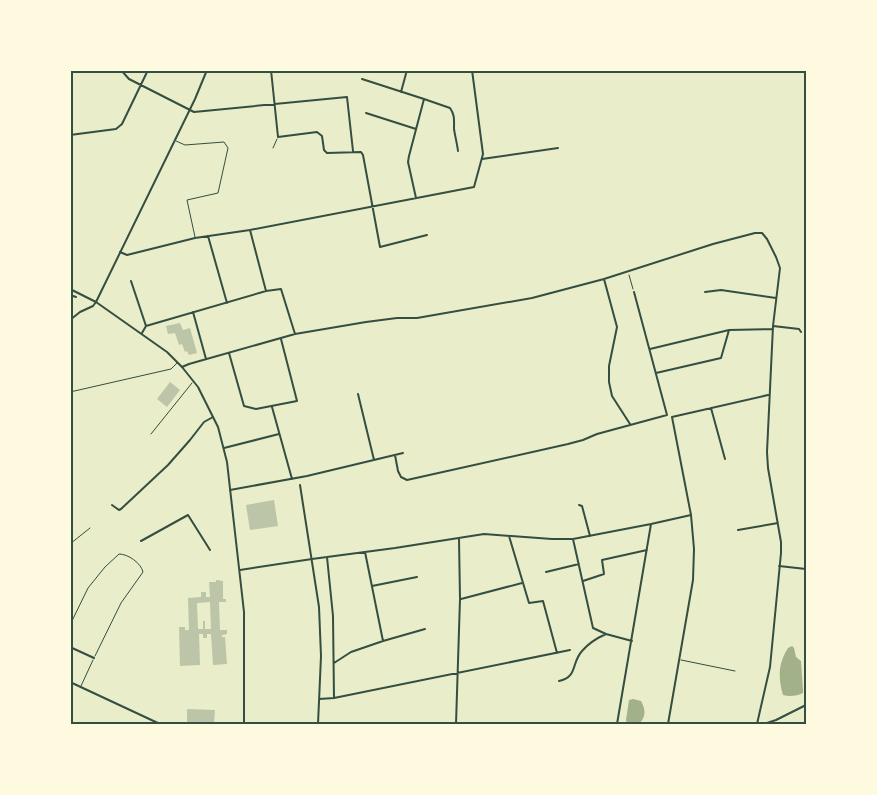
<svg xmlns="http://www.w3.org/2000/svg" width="877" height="795" font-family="'Roboto Serif',serif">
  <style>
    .water { fill: #a3b18a }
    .building { fill: #bcc5a7; fill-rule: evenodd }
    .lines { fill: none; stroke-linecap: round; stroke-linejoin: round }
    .path { stroke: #344e41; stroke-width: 1 }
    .service { stroke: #344e41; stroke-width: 1 }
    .minor { stroke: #344e41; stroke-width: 2 }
    .tertiary { stroke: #344e41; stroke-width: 2 }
    .neatline { fill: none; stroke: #344e41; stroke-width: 2 }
  </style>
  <rect width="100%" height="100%" fill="#e9edc9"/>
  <!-- water -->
  <path class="water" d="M 792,646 L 794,648 L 796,657 L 801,661 L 803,690 L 803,693 C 798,696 789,697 783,695 C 778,677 778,664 788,648 Z
    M 633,699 L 641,701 C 646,710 646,717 639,724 L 627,724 L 626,720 L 629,700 Z"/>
  <!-- building -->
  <path class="building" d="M 180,323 L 183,330 L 190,328 L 197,353 L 189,355 L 187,351 L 185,352 L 182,344 L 179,345 L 175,333 L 168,334 L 166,326 Z
    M 170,382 L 180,390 L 167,407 L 157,399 Z
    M 274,500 L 278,526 L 250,530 L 246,505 Z
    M 216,580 L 223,581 L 223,599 L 226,599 L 226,602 L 219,602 L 220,630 L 227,630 L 227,634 L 222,635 L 222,637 L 225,637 L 227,664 L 213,665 L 211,634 L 207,634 L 207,638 L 203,638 L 203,634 L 199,634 L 200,665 L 180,666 L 179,627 L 185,627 L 185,630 L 189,630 L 188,598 L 201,597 L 201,592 L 206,592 L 206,597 L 210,597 L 209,582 L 216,582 ZM 210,602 L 211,629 L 205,629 L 205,621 L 203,621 L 203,629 L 198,629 L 197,603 Z
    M 187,709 L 215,710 L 214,724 L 187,724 Z"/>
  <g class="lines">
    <!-- path -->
    <path class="path" d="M 629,275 L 633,289"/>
    <!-- service -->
    <path class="service" d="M 176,141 L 185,145 L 224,142 L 228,148 L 218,193 L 187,200 L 195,237
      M 273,148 L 277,139
      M 70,392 L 171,369 L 177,363
      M 151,434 L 192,383
      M 70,544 L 90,528
      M 70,625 L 88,588 L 105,567 L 119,554 C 128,554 141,563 143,572 L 121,603 L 95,656
      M 681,660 L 735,671
      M 81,686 L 93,660"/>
    <!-- minor -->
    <path class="minor" d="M 121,70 L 129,79 L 194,112 L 347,97 L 353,151
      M 271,70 L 278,137 L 317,132 L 322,136 L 324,150 L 327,153 L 361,152 L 363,155 L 380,247 L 427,235
      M 434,70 L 444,70
      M 70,72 L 82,70
      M 354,72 L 355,70
      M 362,79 L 424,99
      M 401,92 L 407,70
      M 366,113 L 416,129
      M 70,135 L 116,129 L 122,124 L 148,70
      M 482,159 L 558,148
      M 416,198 L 408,162 L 409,156 L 424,99 L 450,108 C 455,115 454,120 454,129 C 455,136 457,143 458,151
      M 250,230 L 266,291
      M 208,236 L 227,303
      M 120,252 L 127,255 L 195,238 L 250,230 L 474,187 L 483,154 L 472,70
      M 604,279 L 617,327 L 609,366 L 609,382 L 612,396 L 630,424
      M 131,281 L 146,326
      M 634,292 L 667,415
      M 705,292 L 721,290 L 776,298
      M 70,295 L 76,297
      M 193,312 L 206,359
      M 70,320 L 80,312 L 93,306 L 96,302
      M 773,326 L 799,329 L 801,332
      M 142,333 L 146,326 L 266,291 L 281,289 L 295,334
      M 650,349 L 729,330 L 773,329
      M 229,353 L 244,406 L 256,409 L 297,401 L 281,339
      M 182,367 L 189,364 L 295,334 L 366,322 L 397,318 L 417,318 L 532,298 L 604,279 L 713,244 L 755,233 L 762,233 L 767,239 L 776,257 L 780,268 L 773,326 L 767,452 L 768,468 L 781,542 L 781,553 L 770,667 L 757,724
      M 656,373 L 721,358 L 729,330
      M 358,394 L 374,460
      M 272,407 L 292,479
      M 711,408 L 725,459
      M 672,417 L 768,395
      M 224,448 L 279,434
      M 395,455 L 398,471 L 401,477 L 407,480 L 568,444 L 583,440 L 597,434 L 667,415
      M 300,485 L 319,607 L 321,656 L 318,724
      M 230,490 L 307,476 L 403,453
      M 112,505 L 119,510 L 121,509 L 168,465 L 190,440 L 204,422 L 213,417
      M 579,505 L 582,506 L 590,536
      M 738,530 L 778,523
      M 509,536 L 529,603 L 543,601 L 557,653
      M 573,539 L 593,628 L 606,634 L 632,641
      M 141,541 L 188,515 L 210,550
      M 365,552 L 383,641 L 425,629
      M 327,557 L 333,616 L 334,698
      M 779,566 L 806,569
      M 240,570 L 312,559 L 395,548 L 484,534 L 552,539 L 573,539 L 651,524 L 691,515
      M 546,572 L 579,564
      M 583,581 L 604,574 L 602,560 L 647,550
      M 372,586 L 417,577
      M 461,599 L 522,583
      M 70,647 L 94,658
      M 334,663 L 351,652 L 383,641
      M 559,681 C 578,677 571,663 582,651 C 588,644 597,638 606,634
      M 319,699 L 334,698 L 570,650
      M 456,724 L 460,599 L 459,539
      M 617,724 L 651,524
      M 668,724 L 693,580 L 694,549 L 691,515 L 672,417
      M 764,724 L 776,720 L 806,705"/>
    <!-- tertiary -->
    <path class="tertiary" d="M 70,289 L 96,302 L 167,352 L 182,367 L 198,387 L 218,427 L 227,462 L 244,612 L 244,724
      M 96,302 L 195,99 L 207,70
      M 70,682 L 160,724"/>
  </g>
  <!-- border -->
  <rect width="877" height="795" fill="none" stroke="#fefae0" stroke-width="144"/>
  <rect x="72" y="72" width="733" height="651" class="neatline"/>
</svg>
